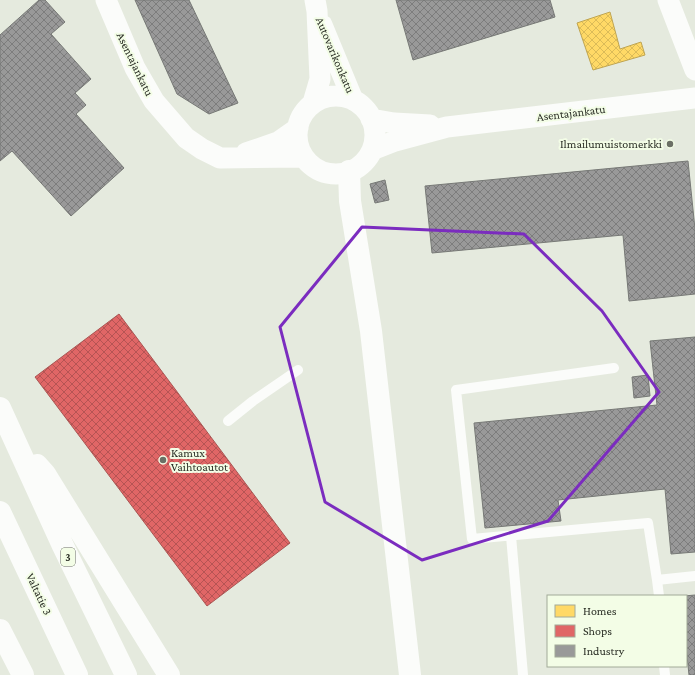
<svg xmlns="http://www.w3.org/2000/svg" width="695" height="675" font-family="'Crimson Pro',serif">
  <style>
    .homes { fill: url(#homes-cross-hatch); stroke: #bfa552 }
    .shops { fill: url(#shops-cross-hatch); stroke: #a95552 }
    .industry { fill: url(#industry-cross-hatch); stroke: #777976 }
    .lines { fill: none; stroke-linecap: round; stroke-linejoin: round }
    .service { stroke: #fbfcfa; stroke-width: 10 }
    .minor { stroke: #fbfcfa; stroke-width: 21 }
    .motorway { stroke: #fbfcfa; stroke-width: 22 }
    .marked { fill: none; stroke: #7b2cbf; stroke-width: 3; stroke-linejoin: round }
    .poi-dot { fill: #6b6f65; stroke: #f3fde6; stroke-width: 1.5 }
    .labels { text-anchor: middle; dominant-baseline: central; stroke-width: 4; stroke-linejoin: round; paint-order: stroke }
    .shield { fill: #f3fde6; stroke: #666b5e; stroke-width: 1 }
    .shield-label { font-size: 11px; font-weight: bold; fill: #292d24 }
    .street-label { font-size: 12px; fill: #292d24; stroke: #f3fde6 }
    .poi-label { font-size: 12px; fill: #292d24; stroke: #f3fde6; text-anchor: end }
  </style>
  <defs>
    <pattern id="homes-cross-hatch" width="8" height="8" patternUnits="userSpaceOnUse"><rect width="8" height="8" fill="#ffd966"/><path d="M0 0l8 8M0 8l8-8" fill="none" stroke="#dbbb58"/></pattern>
    <pattern id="shops-cross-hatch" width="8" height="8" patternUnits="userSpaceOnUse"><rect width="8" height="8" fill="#e06666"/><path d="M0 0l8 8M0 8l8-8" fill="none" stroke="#b65454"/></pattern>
    <pattern id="industry-cross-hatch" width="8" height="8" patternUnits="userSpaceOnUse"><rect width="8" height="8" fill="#999"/><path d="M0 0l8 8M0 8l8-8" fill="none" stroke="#7d7d7d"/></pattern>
  </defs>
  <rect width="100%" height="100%" fill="#e5eade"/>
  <!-- homes -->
  <path class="homes" d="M 610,12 L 620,49 L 641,42 L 645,55 L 593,70 L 577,23 Z"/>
  <!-- shops -->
  <path class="shops" d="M 119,314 L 290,543 L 207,606 L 35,377 Z"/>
  <!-- industry -->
  <path class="industry" d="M 39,0 L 45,0 L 65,22 L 51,34 L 91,79 L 75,93 L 86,105 L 76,114 L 124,168 L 71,216 L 12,151 L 0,161 L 0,35 Z
    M 135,0 L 189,0 L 238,103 L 209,114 L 177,94 Z
    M 396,0 L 550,0 L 555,17 L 413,60 Z
    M 688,161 L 695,229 L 695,294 L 629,301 L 623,235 L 432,253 L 425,186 Z
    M 385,180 L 389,200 L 375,203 L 370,184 Z
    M 695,337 L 695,552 L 671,554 L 665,489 L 558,500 L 561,521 L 485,528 L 474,423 L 657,405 L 650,341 Z
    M 648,375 L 650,396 L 634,398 L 632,377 Z
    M 695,595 L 695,675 L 689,675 L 686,646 L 686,596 L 684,596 Z"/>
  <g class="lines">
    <!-- service -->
    <path class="service" d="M 614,368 L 456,390 L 472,539 L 648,523 L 657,580 L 695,576
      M 228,421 L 253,401 L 298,370
      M 511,536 L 523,675
      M 657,580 L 659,596
      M 664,666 L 665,675"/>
    <!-- minor -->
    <path class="minor" d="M 106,0 L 135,68 L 154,101 L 186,138 L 202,149 L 220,158 L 304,157
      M 668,0 L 695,70
      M 322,25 L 353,100
      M297 135a39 39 0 1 1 78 0a39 39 0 1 1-78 0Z
      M 313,103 L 320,79 L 317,11 L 315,0
      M 371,119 L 394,123 L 430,125
      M 372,150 L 395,141 L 447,127 L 695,98
      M 246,153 L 278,142 L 298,128"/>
    <!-- motorway -->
    <path class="motorway" d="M 349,171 L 350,201 L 371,331 L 410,675
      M 0,408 L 63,546 L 126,675
      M 37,465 L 45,474 L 169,675
      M 0,512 L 77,675
      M 0,630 L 23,675"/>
  </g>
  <!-- marked area -->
  <path class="marked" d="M 362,227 L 524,234 L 602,311 L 659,392 L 548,521 L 422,560 L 325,502 L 280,327 Z"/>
  <!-- markers -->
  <g class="poi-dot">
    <circle cx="670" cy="144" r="4"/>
    <circle cx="163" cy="460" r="4"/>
  </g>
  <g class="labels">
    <!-- shield labels -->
    <rect class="shield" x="61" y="548" width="14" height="18" rx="3"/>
    <g class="shield-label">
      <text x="68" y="557">3</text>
    </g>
    <!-- street labels -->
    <g class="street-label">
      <text transform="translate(335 55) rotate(67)">Autovarikonkatu</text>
      <text transform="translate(135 64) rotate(64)">Asentajankatu</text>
      <text transform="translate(571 113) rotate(-7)">Asentajankatu</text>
      <text transform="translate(39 594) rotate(65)">Valtatie 3</text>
    </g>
    <!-- poi labels -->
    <g class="poi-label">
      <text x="662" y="144">Ilmailumuistomerkki</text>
      <text x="171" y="453" text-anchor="start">Kamux<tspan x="171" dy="14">Vaihtoautot</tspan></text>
    </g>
  </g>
  <!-- legend -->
  <rect x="547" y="595" width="140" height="72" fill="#f3fde6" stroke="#a2aa98"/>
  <rect x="555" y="605" width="20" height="12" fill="#ffd966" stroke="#a2aa98"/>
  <text x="583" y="615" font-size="12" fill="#292d24">Homes</text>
  <rect x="555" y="625" width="20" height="12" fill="#e06666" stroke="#a2aa98"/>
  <text x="583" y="635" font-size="12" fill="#292d24">Shops</text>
  <rect x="555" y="645" width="20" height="12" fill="#999999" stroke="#a2aa98"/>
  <text x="583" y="655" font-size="12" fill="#292d24">Industry</text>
</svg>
